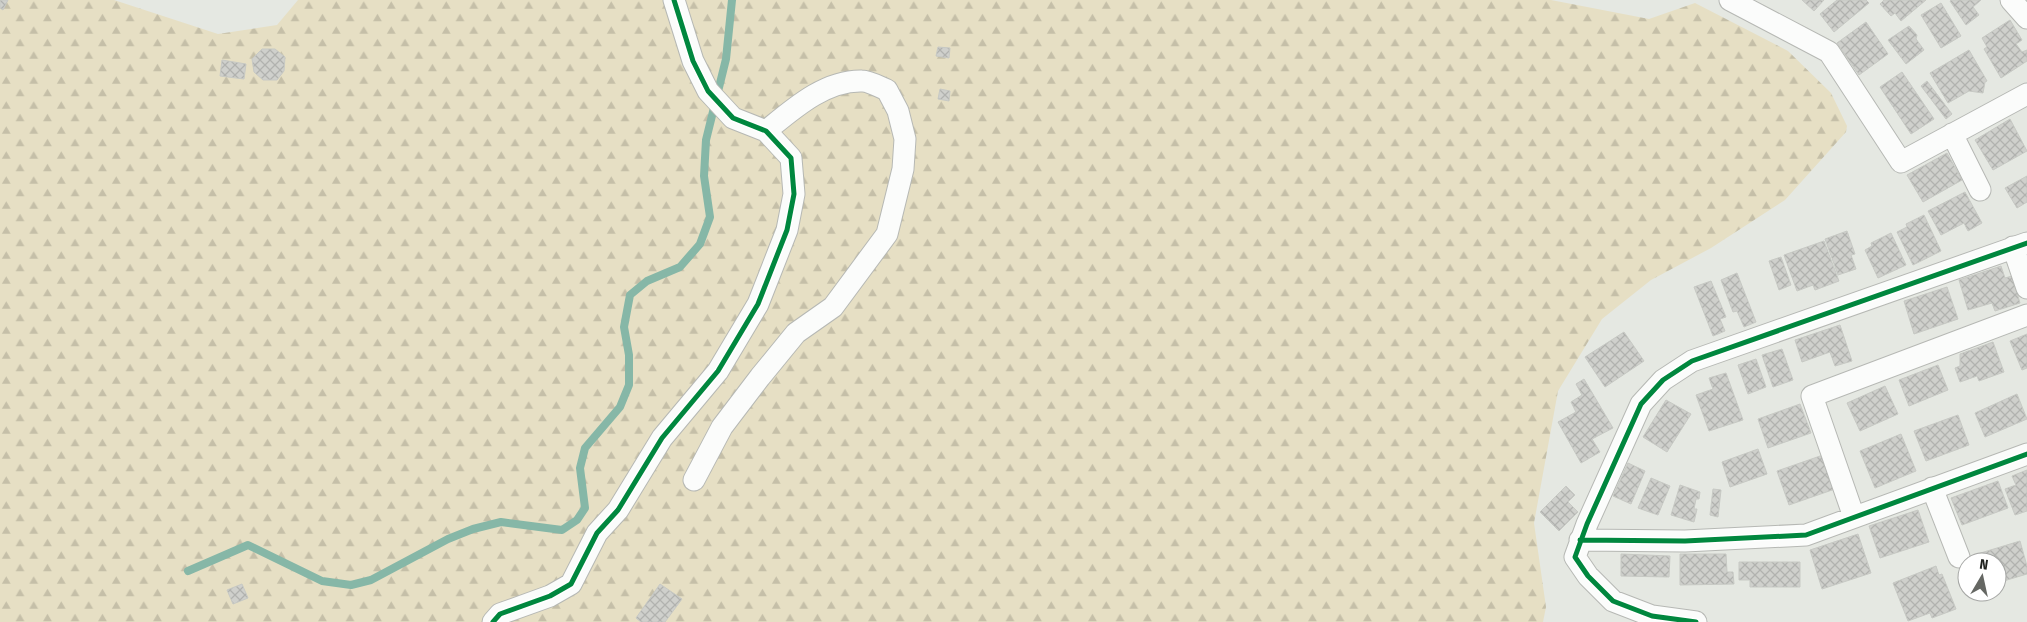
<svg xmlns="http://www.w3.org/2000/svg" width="2027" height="622" font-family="'Fira Sans Condensed',sans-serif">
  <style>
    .forest { fill: url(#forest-firs) }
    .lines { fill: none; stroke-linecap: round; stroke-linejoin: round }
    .stream { stroke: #86b7a7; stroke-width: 8 }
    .building { fill: url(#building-cross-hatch); stroke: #c7c9c4 }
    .minor-casing { stroke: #b6b8b4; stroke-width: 23 }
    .minor { stroke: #fbfcfb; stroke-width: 21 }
    .cycleway-casing { stroke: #fff; stroke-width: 8 }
    .cycleway { stroke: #00873e; stroke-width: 5 }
  </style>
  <defs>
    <pattern id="forest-firs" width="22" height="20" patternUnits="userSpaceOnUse" patternTransform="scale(1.25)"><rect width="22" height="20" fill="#e6dfc4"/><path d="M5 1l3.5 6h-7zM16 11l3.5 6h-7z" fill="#c5bfa8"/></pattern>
    <pattern id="building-cross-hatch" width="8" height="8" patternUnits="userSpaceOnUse" patternTransform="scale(1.25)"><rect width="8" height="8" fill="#cfd0cc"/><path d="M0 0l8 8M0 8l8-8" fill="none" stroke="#b1b2af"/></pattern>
  </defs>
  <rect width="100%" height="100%" fill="#e5e8e2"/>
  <!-- forest -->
  <path class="forest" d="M 0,0 L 114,0 L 218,34 L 277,25 L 298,0 L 1551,0 L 1649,19 L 1695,3 L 1788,51 L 1831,93 L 1847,126 L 1846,132 L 1785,200 L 1711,248 L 1651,280 L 1602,319 L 1558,391 L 1534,523 L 1546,607 L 1543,622 L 0,622 Z"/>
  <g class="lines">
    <!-- stream -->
    <path class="stream" d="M 188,571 L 248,545 L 322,581 L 351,585 L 371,580 L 448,539 L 473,529 L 501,522 L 562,530 L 577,520 L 585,508 L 580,468 L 585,448 L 620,407 L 629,385 L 629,355 L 624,327 L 630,295 L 647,281 L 680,267 L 700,244 L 710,217 L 704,176 L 706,140 L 726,59 L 732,0"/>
  </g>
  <!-- building -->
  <path class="building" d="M 0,0 L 8,0 L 3,10 L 0,8 Z
    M 1802,0 L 1824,0 L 1814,11 Z
    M 1837,0 L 1866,0 L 1869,3 L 1834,32 L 1820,14 Z
    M 1884,0 L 1926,0 L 1901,21 L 1895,13 L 1891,16 L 1880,4 Z
    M 1951,0 L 1981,0 L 1973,7 L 1979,15 L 1966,25 L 1950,1 Z
    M 1941,3 L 1961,36 L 1941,48 L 1921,15 Z
    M 2010,20 L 2022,40 L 2016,44 L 2022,52 L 2027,50 L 2027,61 L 2001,78 L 1984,49 L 1987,47 L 1982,38 Z
    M 1866,22 L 1888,54 L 1859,75 L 1837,43 Z
    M 1909,26 L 1917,35 L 1916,39 L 1924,50 L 1906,64 L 1888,40 Z
    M 938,47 L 950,48 L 949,58 L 936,56 Z
    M 262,49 L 275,49 L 285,57 L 284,71 L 277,80 L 263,80 L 254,72 L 252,59 Z
    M 1969,50 L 1987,81 L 1985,82 L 1983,93 L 1969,91 L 1948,103 L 1930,73 Z
    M 222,60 L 246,64 L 244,79 L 220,76 Z
    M 1902,72 L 1934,119 L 1911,134 L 1880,87 Z
    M 1927,81 L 1952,114 L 1946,119 L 1921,86 Z
    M 940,89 L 950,91 L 949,101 L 938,99 Z
    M 2010,119 L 2027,151 L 1993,170 L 1975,140 Z
    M 1947,153 L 1962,180 L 1923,202 L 1907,175 Z
    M 2027,176 L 2027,202 L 2017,208 L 2005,188 Z
    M 1965,192 L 1982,223 L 1968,231 L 1964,223 L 1941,235 L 1928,211 Z
    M 1924,215 L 1941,251 L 1913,265 L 1897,232 L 1907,227 L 1906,224 Z
    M 1847,231 L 1855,254 L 1851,255 L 1856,269 L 1838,275 L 1825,239 Z
    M 1891,233 L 1906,265 L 1878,278 L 1865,250 L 1872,246 L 1871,243 Z
    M 1824,241 L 1839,281 L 1815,290 L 1813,285 L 1797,291 L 1784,255 Z
    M 1781,257 L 1791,285 L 1779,290 L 1769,261 Z
    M 2001,266 L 2005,278 L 2012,276 L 2020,303 L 1995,311 L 1992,303 L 1968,310 L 1959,280 Z
    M 1737,273 L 1756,322 L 1744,327 L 1737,311 L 1733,312 L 1721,280 Z
    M 1711,281 L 1726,317 L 1720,319 L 1725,331 L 1713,336 L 1694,287 Z
    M 1947,287 L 1958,319 L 1914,334 L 1904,301 Z
    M 1840,325 L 1852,361 L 1835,366 L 1830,352 L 1802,362 L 1795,340 Z
    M 1624,332 L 1644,361 L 1605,387 L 1585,357 Z
    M 2027,334 L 2027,368 L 2022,370 L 2010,341 Z
    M 1993,342 L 2004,372 L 1979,381 L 1977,376 L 1960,382 L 1955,368 L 1960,366 L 1960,354 Z
    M 1782,349 L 1793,380 L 1773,387 L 1762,355 Z
    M 1756,359 L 1766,387 L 1748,394 L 1738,365 Z
    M 1938,365 L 1948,390 L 1909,406 L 1899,380 Z
    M 1726,373 L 1743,420 L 1709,431 L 1696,395 L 1713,389 L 1709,378 Z
    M 1584,379 L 1613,428 L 1592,439 L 1600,452 L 1581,463 L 1558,422 L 1576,412 L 1571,402 L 1582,395 L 1576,384 Z
    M 1885,386 L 1898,414 L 1860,431 L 1847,403 Z
    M 2017,394 L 2027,419 L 1985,437 L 1975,413 Z
    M 1666,400 L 1691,414 L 1667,452 L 1643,437 Z
    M 1800,404 L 1811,433 L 1768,448 L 1758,419 Z
    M 1958,415 L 1969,445 L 1926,461 L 1914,431 Z
    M 1901,434 L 1916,471 L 1875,488 L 1860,451 Z
    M 1758,449 L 1767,474 L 1730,487 L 1722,462 Z
    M 1823,455 L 1835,489 L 1789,505 L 1777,471 Z
    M 1628,463 L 1645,471 L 1631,504 L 1613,496 Z
    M 2027,470 L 2027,511 L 2015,515 L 2005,489 L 2016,485 L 2012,476 Z
    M 1651,478 L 1670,486 L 1658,515 L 1638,508 Z
    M 1998,481 L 2008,508 L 1962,525 L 1951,498 Z
    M 1680,485 L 1700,492 L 1699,499 L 1696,499 L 1694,509 L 1697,509 L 1694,522 L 1671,515 Z
    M 1566,486 L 1575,495 L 1568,502 L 1578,512 L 1559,531 L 1540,512 Z
    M 1713,489 L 1721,490 L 1718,517 L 1710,515 Z
    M 1918,510 L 1929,542 L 1880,558 L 1869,526 Z
    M 1858,534 L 1871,573 L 1822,589 L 1810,550 Z
    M 2020,541 L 2027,566 L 2027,574 L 1997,583 L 1997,562 L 1976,562 L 1974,555 Z
    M 1621,554 L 1670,556 L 1669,577 L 1621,576 Z
    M 1680,554 L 1726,554 L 1727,572 L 1733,572 L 1734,584 L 1680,585 Z
    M 1739,562 L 1800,562 L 1800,587 L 1750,587 L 1750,580 L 1739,580 Z
    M 1936,566 L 1939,575 L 1942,574 L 1956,609 L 1932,618 L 1930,613 L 1908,621 L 1893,583 Z
    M 242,584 L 248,598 L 233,604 L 227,590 Z
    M 660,584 L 682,599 L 665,622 L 641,622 L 636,618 Z"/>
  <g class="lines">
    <!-- minor casing -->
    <g class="minor-casing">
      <path id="minor" d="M 1730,0 L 1829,52 L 1901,162 L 2027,94
        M 2011,0 L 2027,18
        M 1952,134 L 1980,190
        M 2013,247 L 2027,288
        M 694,480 L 722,427 L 760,377 L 796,333 L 833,307 L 887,234 L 903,169 L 905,139 L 898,111 L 887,90 C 880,87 869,81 862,81 C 825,80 793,109 766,131
        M 1932,488 L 1959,557
        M 1854,517 L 1812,396 L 2027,315
        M 1580,540 L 1685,541 L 1806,535 L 2027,454
        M 493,622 L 500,614 L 550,596 L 571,584 L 597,533 L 618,510 L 662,438 L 718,371 L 758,304 L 787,230 L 794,194 L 791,158 L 766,131 L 733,118 L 708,91 L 693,61 L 674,0
        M 1696,622 L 1652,616 L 1613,601 L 1588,576 L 1575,557 L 1587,524 L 1641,404 L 1663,380 L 1692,361 L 2027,243"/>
    </g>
    <!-- minor -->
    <use href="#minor" class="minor"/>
    <!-- cycleway casing -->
    <g class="cycleway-casing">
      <path id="cycleway" d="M 1580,540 L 1685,541 L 1806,535 L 2027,454
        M 493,622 L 500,614 L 550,596 L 571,584 L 597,533 L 618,510 L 662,438 L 718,371 L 758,304 L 787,230 L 794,194 L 791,158 L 766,131 L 733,118 L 708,91 L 693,61 L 674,0
        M 1696,622 L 1652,616 L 1613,601 L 1588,576 L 1575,557 L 1587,524 L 1641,404 L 1663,380 L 1692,361 L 2027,243"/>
    </g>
    <!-- cycleway -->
    <use href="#cycleway" class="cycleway"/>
  </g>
  <!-- north arrow -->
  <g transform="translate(1982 577) rotate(9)"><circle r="24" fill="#ffffff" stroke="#a6a7a5"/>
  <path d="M0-4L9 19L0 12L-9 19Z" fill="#656763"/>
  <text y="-8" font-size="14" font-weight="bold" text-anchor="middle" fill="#20221f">N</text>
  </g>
</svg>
